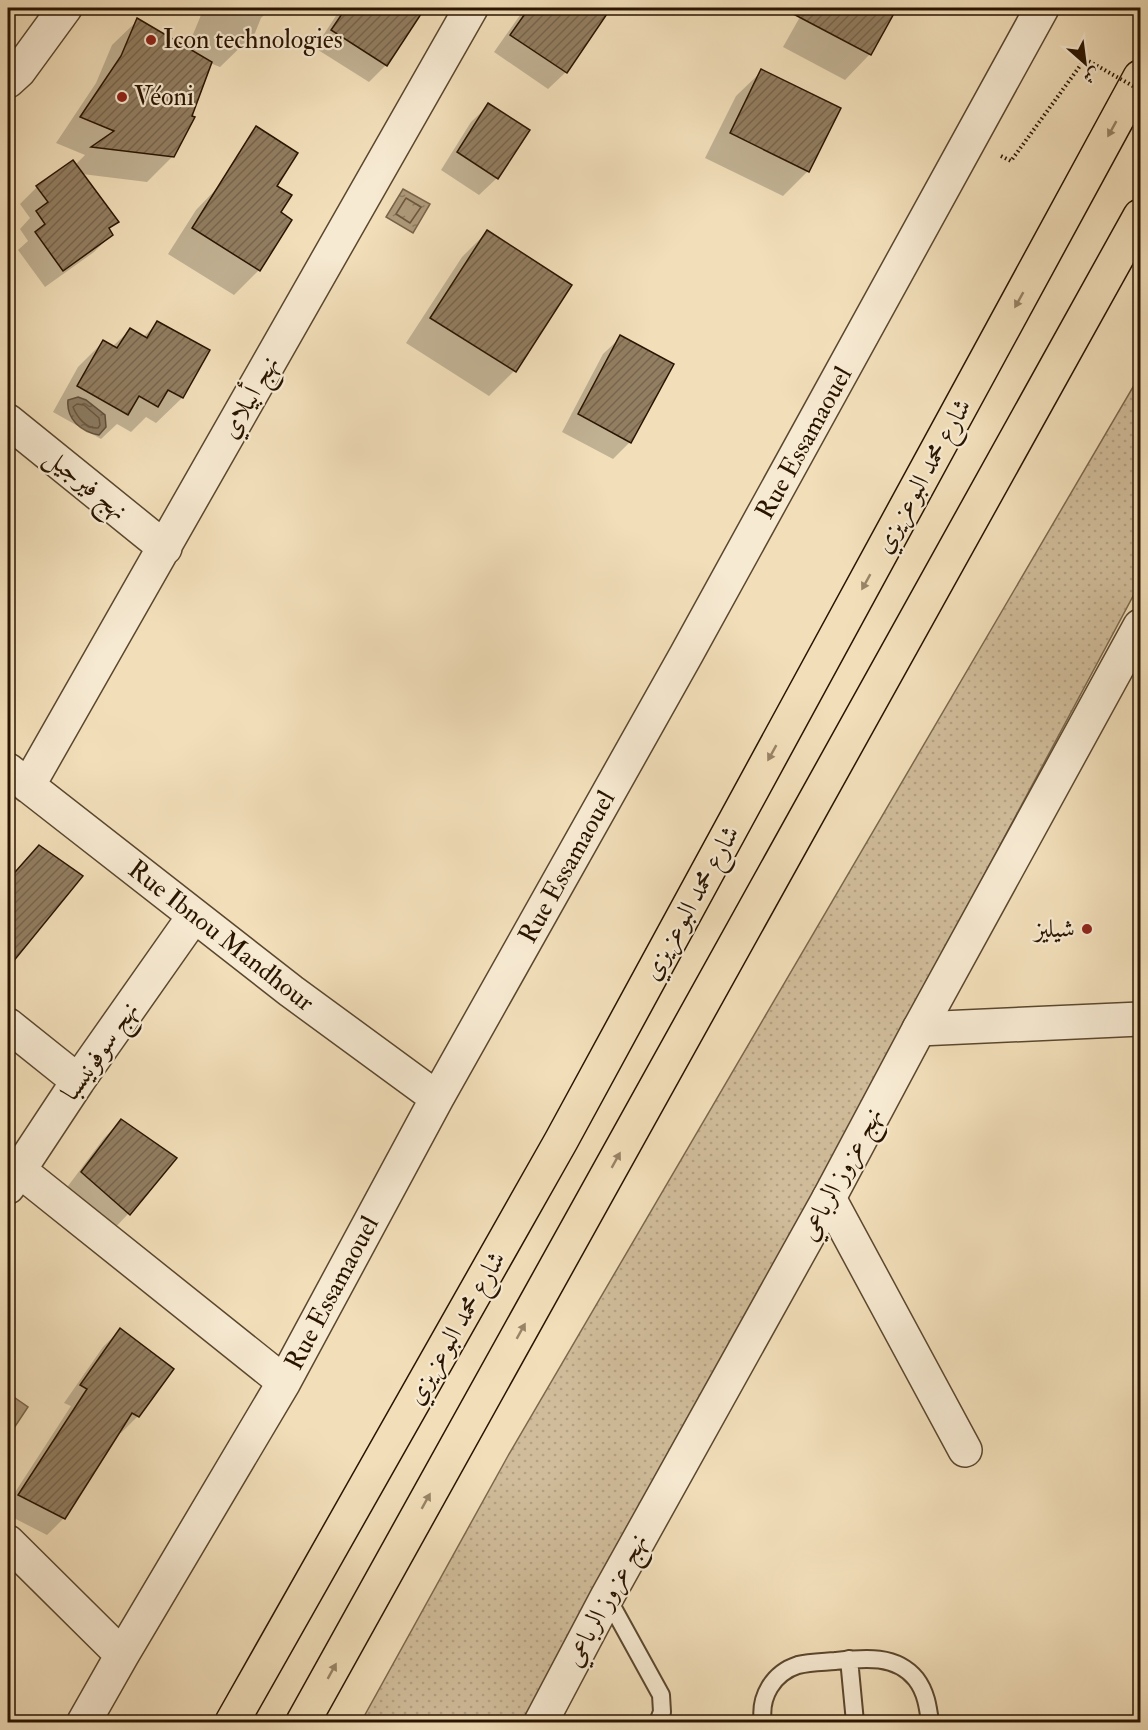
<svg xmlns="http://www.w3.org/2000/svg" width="1148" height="1730" font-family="'IM FELL Double Pica',Amiri,serif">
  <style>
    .grass { fill: url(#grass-dots); stroke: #7c684d; stroke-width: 1.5 }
    .water { fill: url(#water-ripples); stroke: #79644a; stroke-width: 1.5 }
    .shadow { fill: #0003 }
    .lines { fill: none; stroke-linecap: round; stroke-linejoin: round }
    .shore { stroke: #6c573e; stroke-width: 1.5 }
    .building { fill: url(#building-hatch); stroke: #291400; stroke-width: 1.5 }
    .service-casing { stroke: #5b472e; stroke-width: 20 }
    .minor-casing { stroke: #5b472e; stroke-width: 36 }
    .tertiary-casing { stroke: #5b472e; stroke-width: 36 }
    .motorway-casing { stroke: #291400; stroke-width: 36 }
    .path { stroke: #291400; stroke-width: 4; stroke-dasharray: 1.5 3; stroke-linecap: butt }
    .service { stroke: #f7ead2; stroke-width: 16 }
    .minor { stroke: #f7ead2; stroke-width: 33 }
    .tertiary { stroke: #f7ead2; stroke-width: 33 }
    .motorway { stroke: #f2dfba; stroke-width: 33 }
    .path-bridge { stroke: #291400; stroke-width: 4; stroke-dasharray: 1.5 3; stroke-linecap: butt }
    .oneway { fill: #988466 }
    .poi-dot { fill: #8f2418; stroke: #f7ead2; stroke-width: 2 }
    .labels { text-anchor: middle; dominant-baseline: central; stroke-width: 4.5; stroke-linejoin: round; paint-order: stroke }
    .poi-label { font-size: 26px; fill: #291400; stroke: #f7ead2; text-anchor: start }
    .street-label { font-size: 26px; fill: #291400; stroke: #f7ead2 }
  </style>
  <defs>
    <pattern id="grass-dots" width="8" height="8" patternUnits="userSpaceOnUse" patternTransform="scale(1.5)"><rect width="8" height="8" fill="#d0bc9a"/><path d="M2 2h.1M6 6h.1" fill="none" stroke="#b3a183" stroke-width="1.8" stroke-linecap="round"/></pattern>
    <pattern id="water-ripples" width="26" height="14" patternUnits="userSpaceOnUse" patternTransform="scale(1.5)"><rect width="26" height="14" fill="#ae9a7b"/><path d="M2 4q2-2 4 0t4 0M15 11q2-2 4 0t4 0" fill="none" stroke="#8e7c62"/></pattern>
    <pattern id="building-hatch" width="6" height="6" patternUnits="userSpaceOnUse" patternTransform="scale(1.5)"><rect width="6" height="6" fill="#927e61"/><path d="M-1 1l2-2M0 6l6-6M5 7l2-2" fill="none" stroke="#77664e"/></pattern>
  </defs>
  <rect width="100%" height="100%" fill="#f2dfba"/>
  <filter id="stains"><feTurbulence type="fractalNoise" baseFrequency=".00333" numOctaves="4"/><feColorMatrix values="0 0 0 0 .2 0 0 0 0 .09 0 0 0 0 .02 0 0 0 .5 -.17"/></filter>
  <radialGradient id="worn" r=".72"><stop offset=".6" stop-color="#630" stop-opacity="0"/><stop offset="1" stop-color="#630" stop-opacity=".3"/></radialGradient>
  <!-- grass -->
  <path class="grass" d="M 1140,375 L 1140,583 L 591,1612 L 521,1722 L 361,1722 L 509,1454 Z"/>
  <!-- water -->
  <path class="water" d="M 403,189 L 430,204 L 413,233 L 386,217 Z
    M 78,397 L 86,400 L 105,415 L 106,427 L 99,435 C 81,432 66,419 68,400 Z
    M 8,1393 L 28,1407 L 8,1437 Z"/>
  <!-- shadow -->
  <path class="shadow" d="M 184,8 L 271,8 L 261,18 L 255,33 L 220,67 L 210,63 L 173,156 L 147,182 L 82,174 L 117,222 L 108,230 L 111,235 L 94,252 L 45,287 L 18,250 L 28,241 L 20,229 L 30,218 L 20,204 L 37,187 L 75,165 L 85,155 L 56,143 L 96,83 L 112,45 L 138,20 L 187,49 L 201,15 Z
    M 341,8 L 423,8 L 386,65 L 369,82 L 315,48 Z
    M 525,8 L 608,8 L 566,72 L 548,89 L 494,52 Z
    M 805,8 L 896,8 L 870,54 L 845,80 L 783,47 Z
    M 762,71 L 808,171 L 783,196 L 705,158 L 736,96 Z
    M 489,105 L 497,178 L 479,195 L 441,170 L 471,122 Z
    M 221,184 L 275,187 L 279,213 L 259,270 L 234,295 L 168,254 L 196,210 Z
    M 487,232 L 514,371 L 489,396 L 406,343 L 462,257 Z
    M 158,323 L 208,351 L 182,398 L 156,423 L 146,417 L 131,432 L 117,424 L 101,439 L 53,412 L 78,367 L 103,342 L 112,347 L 130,330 L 143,337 Z
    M 621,337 L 630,442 L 613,459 L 562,432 L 603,354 Z
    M 39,847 L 20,950 L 8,963 L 8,879 Z
    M 121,1121 L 175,1158 L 128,1214 L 111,1232 L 65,1190 L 104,1138 Z
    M 120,1330 L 138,1416 L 121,1433 L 119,1432 L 64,1518 L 47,1535 L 8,1515 L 8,1503 L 71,1406 L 64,1403 L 103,1347 Z"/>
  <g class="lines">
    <!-- shore -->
    <path class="shore" d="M 406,198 L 421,207 L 410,223 L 396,214 Z
      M 77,404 L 84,405 L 99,418 L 100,425 L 98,428 C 86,429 77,417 73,407 Z"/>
  </g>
  <!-- building -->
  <path class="building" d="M 346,8 L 425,8 L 387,66 L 331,30 Z
    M 529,8 L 611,8 L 567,73 L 510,35 Z
    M 782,8 L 897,8 L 871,55 Z
    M 137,18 L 212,62 L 192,116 L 195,117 L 174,157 L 91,147 L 114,131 L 80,117 L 121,56 Z
    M 761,69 L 841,108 L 809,172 L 730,133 Z
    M 488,103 L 530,130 L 498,179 L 457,152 Z
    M 256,126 L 298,153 L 277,186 L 292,195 L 281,212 L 292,220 L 260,271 L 192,228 Z
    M 73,160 L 119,222 L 109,228 L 113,235 L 63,271 L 35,232 L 45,224 L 36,211 L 48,202 L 36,186 Z
    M 487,230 L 572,285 L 516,372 L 430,318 Z
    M 157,321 L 210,350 L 183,398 L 168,390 L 158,407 L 139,396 L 128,415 L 77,386 L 103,340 L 117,348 L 130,328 L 147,338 Z
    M 620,335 L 674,364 L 631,443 L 578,414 Z
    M 39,845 L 83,876 L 8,968 L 8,880 Z
    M 121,1119 L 177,1158 L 130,1215 L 81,1172 Z
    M 120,1328 L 174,1369 L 139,1417 L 132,1413 L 65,1519 L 18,1495 L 87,1389 L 80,1385 Z"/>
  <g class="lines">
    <!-- service casing -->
    <g class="service-casing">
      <path id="service" d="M 607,1597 L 661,1695 L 662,1712 L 658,1722
        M 849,1659 L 855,1722
        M 763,1722 C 759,1697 773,1673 798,1665 C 809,1662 823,1662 835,1661 C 863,1658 896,1654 916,1679 C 926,1692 928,1707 930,1722"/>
    </g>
    <!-- minor casing -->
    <g class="minor-casing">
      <path id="minor" d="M 8,81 L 19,71 L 65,8
        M 8,421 L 165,548
        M 8,770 L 291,991 L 437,1098
        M 28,786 L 471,8
        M 8,1025 L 78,1081
        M 919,1029 L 1140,1019
        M 19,1170 L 284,1382
        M 8,1187 L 78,1081 L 194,916
        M 829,1198 L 965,1450
        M 8,1542 L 122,1655
        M 84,1722 L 122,1655 L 284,1382 L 437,1098 L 686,655 L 1042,8"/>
    </g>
    <!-- tertiary casing -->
    <g class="tertiary-casing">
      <path id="tertiary" d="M 541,1722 L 607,1597 L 829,1198 L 919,1029 L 1140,626"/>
    </g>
    <!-- motorway casing -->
    <g class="motorway-casing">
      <path id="motorway" d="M 232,1722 L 561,1141 L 1140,77
        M 303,1722 L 1140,216"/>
    </g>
    <!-- path -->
    <path class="path" d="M 1001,156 L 1011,161 L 1085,59"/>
    <!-- service -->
    <use href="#service" class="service"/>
    <!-- minor -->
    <use href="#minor" class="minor"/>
    <!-- tertiary -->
    <use href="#tertiary" class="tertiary"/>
    <!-- motorway -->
    <use href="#motorway" class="motorway"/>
    <!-- path-bridge -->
    <path class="path-bridge" d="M 1085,59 L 1140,90"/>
  </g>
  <!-- one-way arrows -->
  <defs><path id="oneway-solid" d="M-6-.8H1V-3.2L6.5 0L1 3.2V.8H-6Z" transform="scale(1.5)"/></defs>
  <g class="oneway">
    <use href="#oneway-solid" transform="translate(1112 129) rotate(119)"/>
    <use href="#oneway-solid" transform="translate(1019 300) rotate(119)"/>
    <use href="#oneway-solid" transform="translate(866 582) rotate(119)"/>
    <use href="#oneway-solid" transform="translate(772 753) rotate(119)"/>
    <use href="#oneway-solid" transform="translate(616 1160) rotate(-61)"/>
    <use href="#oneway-solid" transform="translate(521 1331) rotate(-61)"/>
    <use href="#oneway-solid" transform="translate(426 1501) rotate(-61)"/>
    <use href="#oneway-solid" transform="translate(332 1671) rotate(-61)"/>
  </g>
  <!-- markers -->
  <g class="poi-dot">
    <circle cx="151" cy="40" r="6"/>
    <circle cx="122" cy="97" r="6"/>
    <circle cx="1087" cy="929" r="6"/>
  </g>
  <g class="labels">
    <!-- poi labels -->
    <g class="poi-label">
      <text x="163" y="40">Icon technologies</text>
      <text x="134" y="97">Véoni</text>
      <text x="1075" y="929" text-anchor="end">شيليز</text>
    </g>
    <!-- street labels -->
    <g class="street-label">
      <text transform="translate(250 397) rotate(-60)">نهج أبيلاي</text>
      <text transform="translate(804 443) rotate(-61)">Rue Essamaouel</text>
      <text transform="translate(923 476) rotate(-61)">شارع محمد البوعزيزي</text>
      <text transform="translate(86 484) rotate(39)">نهج فيرجيل</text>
      <text transform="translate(567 867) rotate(-61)">Rue Essamaouel</text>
      <text transform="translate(691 903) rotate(-61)">شارع محمد البوعزيزي</text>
      <text transform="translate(221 936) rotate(38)">Rue Ibnou Mandhour</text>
      <text transform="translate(100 1051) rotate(-55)">نهج سوفونيسبا</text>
      <text transform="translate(841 1174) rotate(-62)">نهج عزوز الرباعي</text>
      <text transform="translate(332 1293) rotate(-62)">Rue Essamaouel</text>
      <text transform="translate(456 1328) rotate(-60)">شارع محمد البوعزيزي</text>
      <text transform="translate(606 1600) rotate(-62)">نهج عزوز الرباعي</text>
    </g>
  </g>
  <!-- margin -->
  <rect width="1148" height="1730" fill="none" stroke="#f2dfba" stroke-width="30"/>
  <rect x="9" y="9" width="1130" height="1712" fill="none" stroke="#291400" stroke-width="3"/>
  <rect x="15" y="15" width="1118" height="1700" fill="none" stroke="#291400" stroke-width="1.5"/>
  <!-- north arrow -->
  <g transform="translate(1085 63) rotate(152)" stroke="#f7ead2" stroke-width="4.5" paint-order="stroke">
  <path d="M0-4.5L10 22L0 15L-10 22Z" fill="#291400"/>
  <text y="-9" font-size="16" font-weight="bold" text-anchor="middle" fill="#291400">ش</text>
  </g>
  <rect width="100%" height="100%" filter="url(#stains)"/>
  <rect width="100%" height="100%" fill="url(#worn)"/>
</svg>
